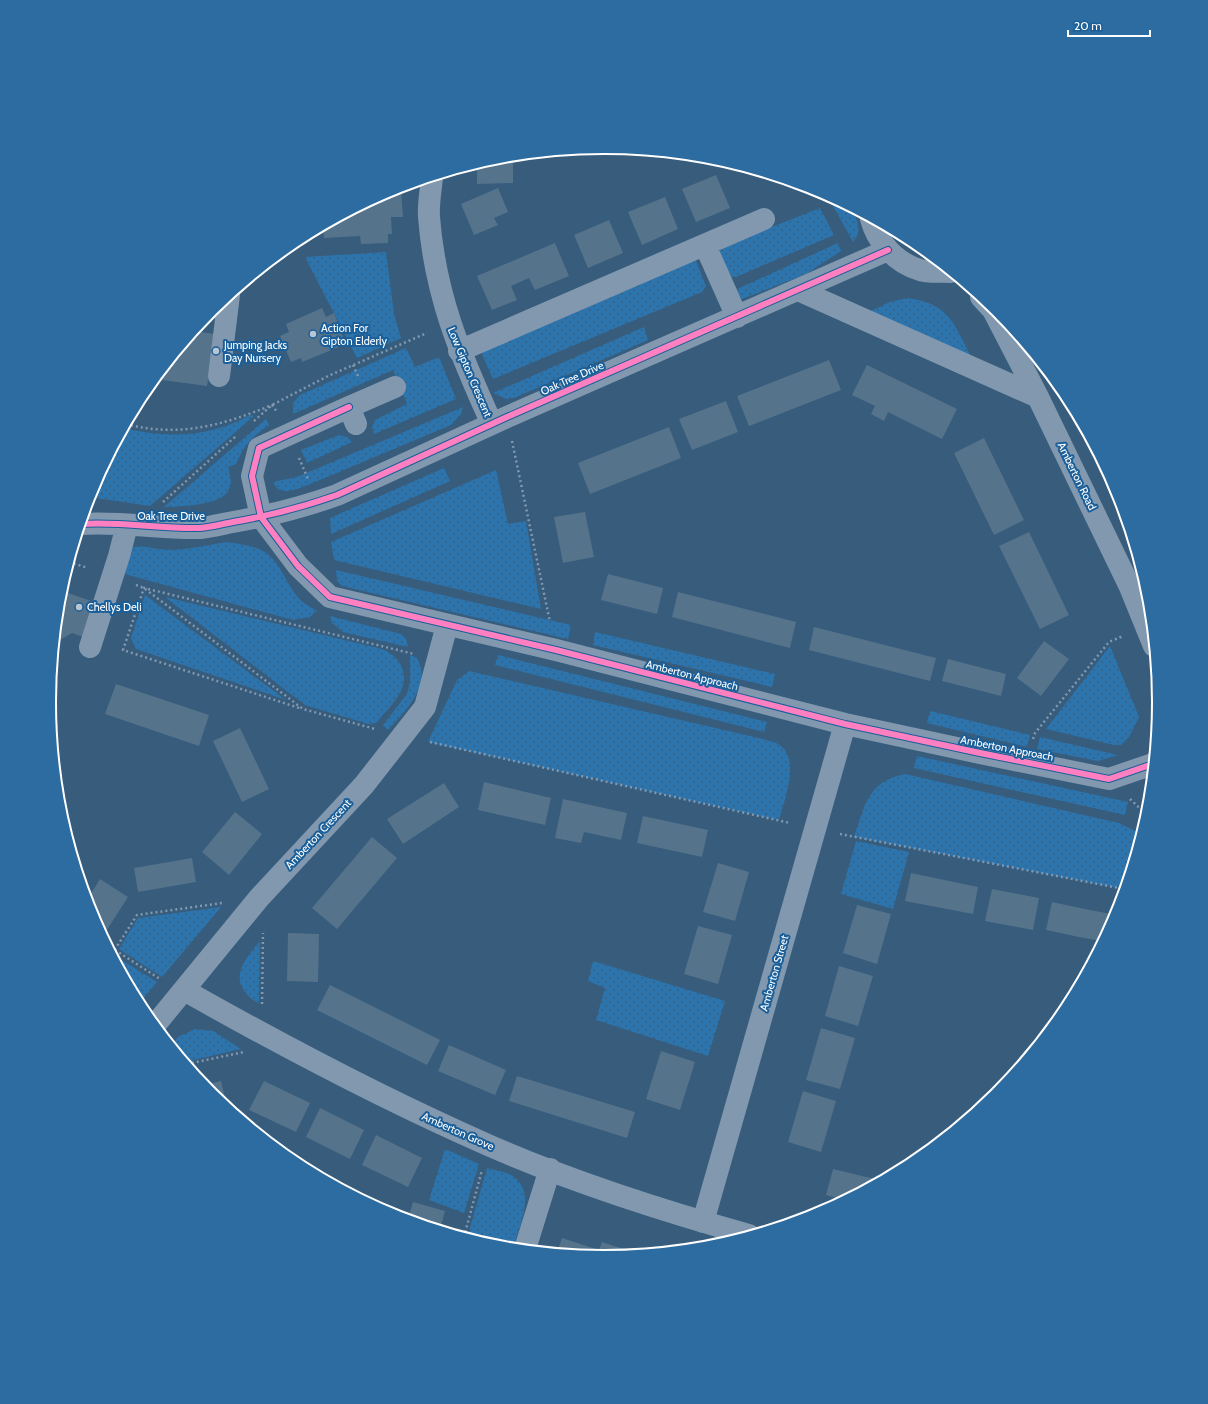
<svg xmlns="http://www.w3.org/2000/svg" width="1208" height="1404" font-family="Cabin,sans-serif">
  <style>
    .grass { fill: url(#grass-dots) }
    .building { fill: #56738c }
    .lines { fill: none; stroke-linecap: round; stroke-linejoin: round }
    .path { stroke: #8198af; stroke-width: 2.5; stroke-dasharray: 2 3; stroke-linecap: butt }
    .minor { stroke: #8198af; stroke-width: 22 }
    .cycleway-casing { stroke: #1a5f99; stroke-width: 8 }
    .cycleway { stroke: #ff80c0; stroke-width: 6 }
    .poi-dot { fill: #b9c6d1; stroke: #1a5f99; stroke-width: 1.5 }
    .labels { text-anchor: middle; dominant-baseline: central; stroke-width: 4; stroke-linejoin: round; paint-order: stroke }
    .poi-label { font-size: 11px; fill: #fff; stroke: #1a5f99; text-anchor: start }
    .street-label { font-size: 11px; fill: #fff; stroke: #1a5f99 }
    .rim { fill: none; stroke: #fff; stroke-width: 2 }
  </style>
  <defs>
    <pattern id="grass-dots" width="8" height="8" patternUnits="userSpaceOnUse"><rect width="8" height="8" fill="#2c74ad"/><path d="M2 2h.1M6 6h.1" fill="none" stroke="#3e5e78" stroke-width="1.8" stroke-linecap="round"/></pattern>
  </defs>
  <rect width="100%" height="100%" fill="#375c7c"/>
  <!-- grass -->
  <path class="grass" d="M 827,195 L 852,208 C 857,221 863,231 853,242 Z
    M 820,208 L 834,235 L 736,277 L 727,276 L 719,248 Z
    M 838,243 L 841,251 L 806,274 L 742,299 L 735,290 Z
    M 386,252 L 394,314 L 401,338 L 357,358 L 305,257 Z
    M 689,260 L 696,261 L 706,286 L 702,292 L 493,379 L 481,352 Z
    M 907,298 C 951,303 955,327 974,362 L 869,312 L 890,302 Z
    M 644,327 L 648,340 L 514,398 L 506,399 L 493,393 Z
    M 406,348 L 415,367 L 439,357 L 456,399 L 374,434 L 372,427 L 375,420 L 407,404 L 393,370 L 293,414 L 293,403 L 300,395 Z
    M 463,407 L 461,414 L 451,425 L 308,485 C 296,489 280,498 273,482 L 297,477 Z
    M 250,415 L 254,416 L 150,506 L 89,497 L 91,489 L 124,428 C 166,439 212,437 250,415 Z
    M 266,419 L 269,425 C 252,436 244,446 236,464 L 228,467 C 230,475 233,483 228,491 C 221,505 179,507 164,507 Z
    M 339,435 L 347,437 L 352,442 L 307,463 L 301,450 Z
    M 444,468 L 450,481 L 331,534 L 330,518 Z
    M 496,470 L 508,524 L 526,521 L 541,609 L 334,560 L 331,542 Z
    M 227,542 C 240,544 259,546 269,555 C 288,573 289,600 317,610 L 310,617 L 293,620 L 121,573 L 129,549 C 141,544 148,548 159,549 C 181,552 206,545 227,542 Z
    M 336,570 L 571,625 L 568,639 L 342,586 L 337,581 Z
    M 145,595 L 286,700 L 136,649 L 131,638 Z
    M 165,597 L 382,649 C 400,656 409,673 401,691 C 395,703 384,713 376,723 L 368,724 L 305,705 Z
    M 330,616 L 401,634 L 406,639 L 408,647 L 343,632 L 332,623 Z
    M 595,632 L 775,674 L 772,687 L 593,645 Z
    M 1110,646 L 1139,717 L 1129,737 L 1121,745 L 1114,745 L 1046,729 Z
    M 410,655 L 417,658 C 432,685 405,712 388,730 L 383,725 L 407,694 L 410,682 Z
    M 498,655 L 767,722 L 764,732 L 495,665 Z
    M 469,671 L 763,739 C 768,741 777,742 781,746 C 800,761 784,801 779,820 L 428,742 L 457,680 Z
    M 930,711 L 1030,735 L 1027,747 L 927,723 Z
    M 1040,737 L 1118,755 L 1098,761 L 1037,749 Z
    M 917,756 L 1128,802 L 1125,815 L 914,768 Z
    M 905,774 L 1119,823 L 1141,834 L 1124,889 L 854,837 C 865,805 868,781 905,774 Z
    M 856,841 L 909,852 L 893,909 L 841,894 Z
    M 221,907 L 162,977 L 119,949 L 138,918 Z
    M 260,941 L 259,1004 C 227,984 240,964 260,941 Z
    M 115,956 L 157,982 L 139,1004 L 114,957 Z
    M 593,961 L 725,1001 L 708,1056 L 596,1020 L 605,988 L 588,981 Z
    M 195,1029 L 213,1031 L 241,1049 L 185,1062 L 172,1046 L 178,1037 Z
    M 445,1149 L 479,1164 L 464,1213 L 429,1200 Z
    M 487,1168 C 494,1170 502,1171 509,1174 C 538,1188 520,1225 513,1248 L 496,1246 L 467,1238 Z"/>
  <!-- building -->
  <path class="building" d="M 495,158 L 513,158 L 513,183 L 477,184 L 477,164 Z
    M 716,175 L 730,208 L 696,222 L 682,189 Z
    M 498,188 L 508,212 L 494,218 L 498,225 L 474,235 L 461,204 Z
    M 401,190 L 403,217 L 391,217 L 392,234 L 388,234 L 388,243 L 361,244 L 360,236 L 324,238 L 323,226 L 385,193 L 385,197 L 390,197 L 389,191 Z
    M 665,197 L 678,229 L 642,245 L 628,212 Z
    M 609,220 L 623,253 L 588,268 L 574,235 Z
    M 555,243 L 569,276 L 535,290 L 529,278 L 511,286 L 517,300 L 492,310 L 477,276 Z
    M 322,308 L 326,317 L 334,313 L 344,340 L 337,343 L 339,347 L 302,362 L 301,358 L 291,362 L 280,336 L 289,332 L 286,324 Z
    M 194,331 L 215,334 L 207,386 L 155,379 Z
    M 829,360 L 841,390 L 749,426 L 737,396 Z
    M 867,365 L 957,409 L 942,439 L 888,412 L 884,421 L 871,414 L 875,406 L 852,395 Z
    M 726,401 L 738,432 L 692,450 L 679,419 Z
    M 669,427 L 681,458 L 590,494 L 578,463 Z
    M 984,438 L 1024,520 L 994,535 L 954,453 Z
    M 585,512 L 594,557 L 563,563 L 554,517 Z
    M 1029,532 L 1069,615 L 1040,629 L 999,546 Z
    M 608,574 L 663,588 L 657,614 L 601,600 Z
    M 65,592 L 97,603 L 86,638 L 72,633 L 55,643 L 59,596 Z
    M 678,592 L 796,622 L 790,648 L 672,617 Z
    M 814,627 L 936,658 L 930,681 L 809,650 Z
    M 1044,641 L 1069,659 L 1041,696 L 1017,678 Z
    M 948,659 L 1006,674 L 1001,696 L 942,681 Z
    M 116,684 L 209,715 L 199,746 L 105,714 Z
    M 240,728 L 269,789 L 242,802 L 213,741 Z
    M 484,782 L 551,798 L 545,825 L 478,810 Z
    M 444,783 L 459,807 L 403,844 L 387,819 Z
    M 563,799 L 627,813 L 621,840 L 584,832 L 581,843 L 555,838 Z
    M 235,812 L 262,834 L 229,875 L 202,852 Z
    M 643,816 L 708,830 L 702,857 L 637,843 Z
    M 372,837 L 397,858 L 337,929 L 312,908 Z
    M 192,858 L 196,882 L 138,892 L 134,868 Z
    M 718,863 L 749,872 L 735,921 L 703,912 Z
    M 911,873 L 978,887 L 973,914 L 905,901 Z
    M 100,879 L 128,897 L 103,936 L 91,914 L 87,900 Z
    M 992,889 L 1039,898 L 1033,930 L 985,921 Z
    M 1052,902 L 1085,909 L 1116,915 L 1102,941 L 1079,937 L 1046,930 Z
    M 857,905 L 891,914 L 877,964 L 843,953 Z
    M 698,926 L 732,935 L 718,984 L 684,974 Z
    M 288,933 L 319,934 L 318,982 L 287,981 Z
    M 839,966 L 873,976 L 858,1026 L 825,1016 Z
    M 330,985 L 440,1040 L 427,1065 L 317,1010 Z
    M 821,1028 L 855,1038 L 840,1089 L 806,1080 Z
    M 449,1045 L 506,1070 L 495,1095 L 438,1071 Z
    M 661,1051 L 695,1062 L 680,1110 L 646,1099 Z
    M 517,1076 L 635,1112 L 627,1138 L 509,1101 Z
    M 221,1081 L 227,1107 L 211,1094 L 204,1085 Z
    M 264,1081 L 310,1103 L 296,1132 L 249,1110 Z
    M 803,1091 L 836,1101 L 821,1152 L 788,1142 Z
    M 320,1108 L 364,1130 L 350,1159 L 306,1137 Z
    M 376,1135 L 422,1158 L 408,1187 L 362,1165 Z
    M 833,1169 L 862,1176 L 881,1180 L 844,1200 L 826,1195 Z
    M 413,1202 L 445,1211 L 440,1229 L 408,1220 Z
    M 562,1238 L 599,1250 L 602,1242 L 639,1254 L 604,1257 L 557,1252 Z"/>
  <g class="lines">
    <!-- path -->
    <path class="path" d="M 353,365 L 358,376
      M 254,421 L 272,405 L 328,376 L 427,333
      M 126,424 C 180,438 223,425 272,405 L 277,412
      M 512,441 L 550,622
      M 299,458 L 308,479
      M 163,502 L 235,437
      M 69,562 L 88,568
      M 136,585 L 144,588 L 303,709 L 375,729
      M 299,708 L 123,650 L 144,588 L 414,654
      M 1033,739 L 1035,733 L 1109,642 L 1123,636
      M 430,742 L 790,823
      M 1130,799 L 1147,815
      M 840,834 L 1124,889
      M 115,950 L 160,979
      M 112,954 L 137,915 L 222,903
      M 262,1004 L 263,933
      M 187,1064 L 244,1052
      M 464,1237 L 482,1170"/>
    <!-- minor -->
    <path class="minor" d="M 432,177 C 431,190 428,204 429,217 C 435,295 460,354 492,424
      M 871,219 C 877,242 896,263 920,270 C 929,273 941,271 951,272
      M 705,245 L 737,317
      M 798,290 L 1038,397
      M 981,297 L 993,310 L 1038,397 L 1130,587 L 1154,646
      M 459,351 L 764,219
      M 219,376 L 229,295
      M 349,407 L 259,448 L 252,476 L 261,517 L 298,566 L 330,597 L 556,650 L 845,724 L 980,753 L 1109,779 L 1153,764
      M 356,424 L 349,407 L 395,387
      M 81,524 C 120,521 160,529 200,528 C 211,527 222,524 233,522 C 268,516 303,507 337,495 L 507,417 L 888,250
      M 90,647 L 119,556 L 127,525
      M 184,990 C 283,1046 383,1099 488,1145 C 572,1182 660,1210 749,1235
      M 155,1025 L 259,898 L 364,785 L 425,707 L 447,625
      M 703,1222 L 845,724
      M 525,1249 L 550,1169"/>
    <!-- cycleway casing -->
    <g class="cycleway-casing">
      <path id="cycleway" d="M 349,407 L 259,448 L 252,476 L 261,517 L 298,566 L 330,597 L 556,650 L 845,724 L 980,753 L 1109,779 L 1153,764
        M 81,524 C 120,521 160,529 200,528 C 211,527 222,524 233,522 C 268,516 303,507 337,495 L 507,417 L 888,250"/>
    </g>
    <!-- cycleway -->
    <use href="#cycleway" class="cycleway"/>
  </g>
  <!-- markers -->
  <g class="poi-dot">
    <circle cx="313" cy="334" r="4"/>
    <circle cx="216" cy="351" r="4"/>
    <circle cx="79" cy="607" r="4"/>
  </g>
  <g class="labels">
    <!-- poi labels -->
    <g class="poi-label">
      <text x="321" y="328">Action For<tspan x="321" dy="13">Gipton Elderly</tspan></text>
      <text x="224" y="345">Jumping Jacks<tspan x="224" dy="13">Day Nursery</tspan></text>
      <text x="87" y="607">Chellys Deli</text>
    </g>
    <!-- street labels -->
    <g class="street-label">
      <text transform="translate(470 372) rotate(67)">Low Gipton Crescent</text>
      <text transform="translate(572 378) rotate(-24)">Oak Tree Drive</text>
      <text transform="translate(1077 476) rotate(64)">Amberton Road</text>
      <text x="171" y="516">Oak Tree Drive</text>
      <text transform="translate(692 675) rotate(14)">Amberton Approach</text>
      <text transform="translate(1007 748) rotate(11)">Amberton Approach</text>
      <text transform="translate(318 834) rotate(-47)">Amberton Crescent</text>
      <text transform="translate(774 973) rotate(-74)">Amberton Street</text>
      <text transform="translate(458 1131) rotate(24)">Amberton Grove</text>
    </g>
  </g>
  <!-- crop -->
  <path d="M0 0H1208V1404H0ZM56 702a548 548 0 1 1 1096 0a548 548 0 1 1-1096 0Z" fill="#2c6ca1" fill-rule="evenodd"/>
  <path class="rim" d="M56 702a548 548 0 1 1 1096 0a548 548 0 1 1-1096 0Z"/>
  <!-- scale -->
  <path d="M1068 30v6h82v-6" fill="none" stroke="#ffffff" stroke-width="2"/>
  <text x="1074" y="30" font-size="12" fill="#ffffff" stroke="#1a5f99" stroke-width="3" paint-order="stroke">20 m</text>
</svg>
